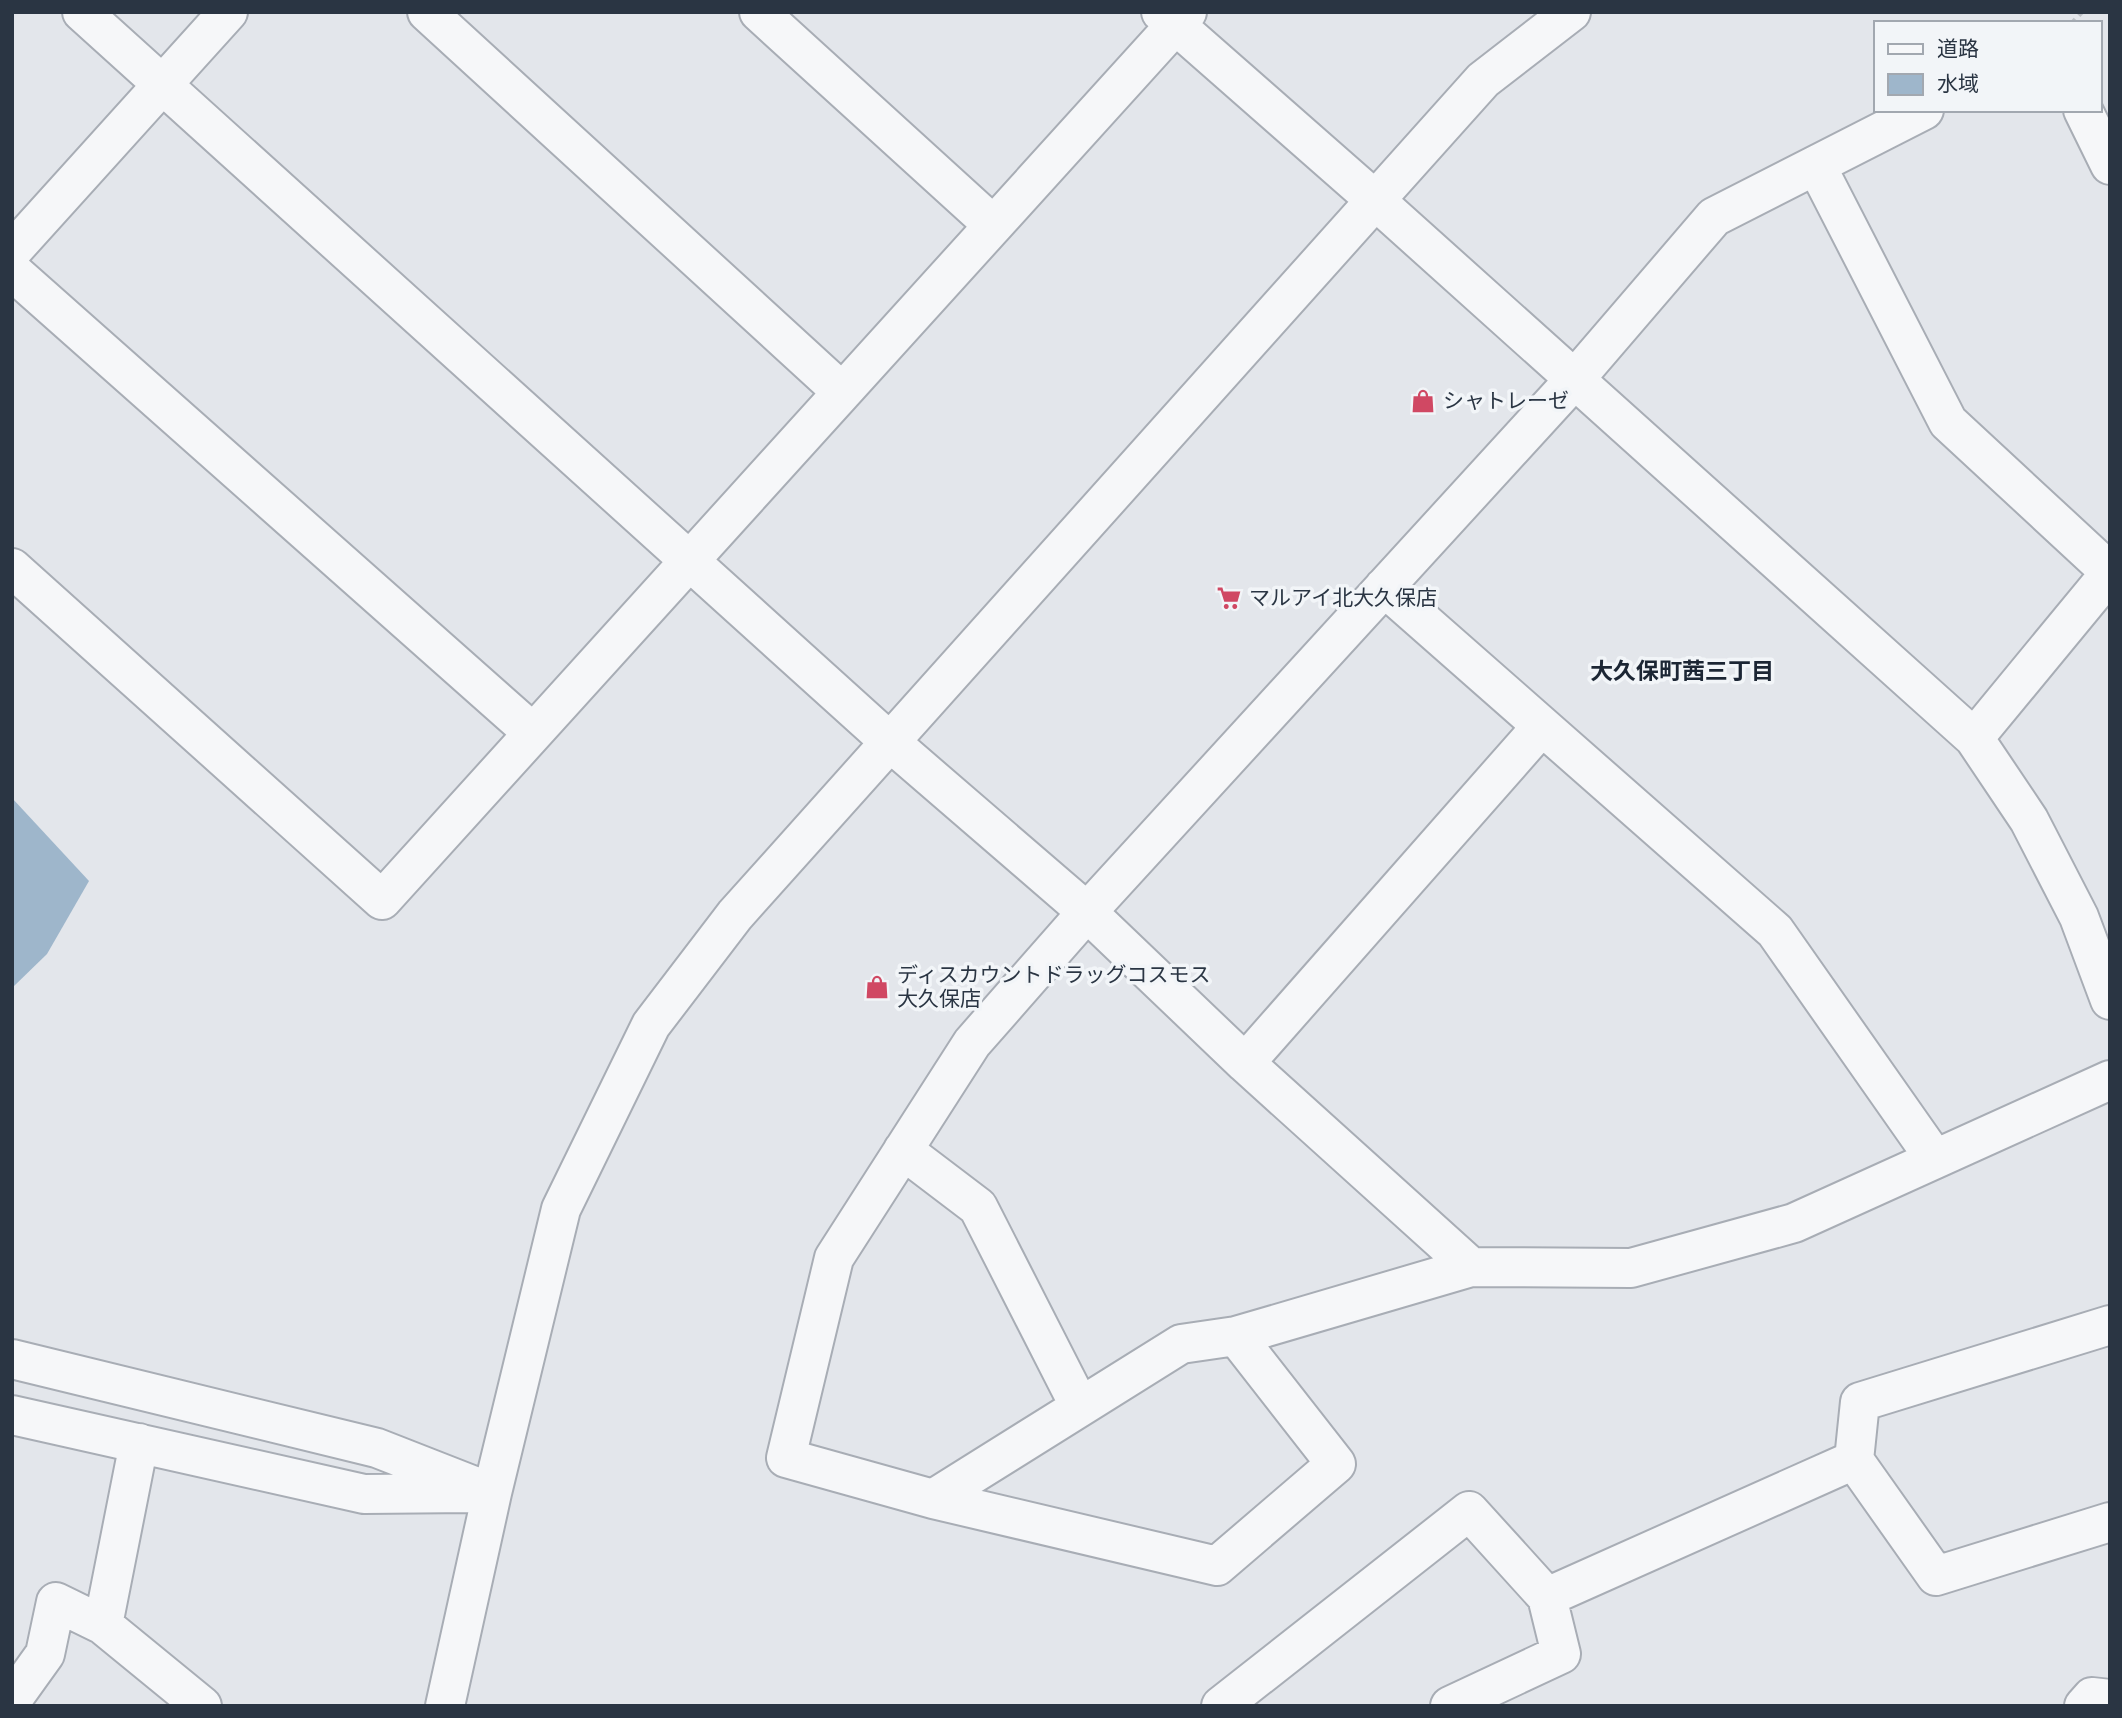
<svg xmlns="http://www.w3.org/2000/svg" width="2122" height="1718" font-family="'DejaVu Sans','Noto Sans JP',sans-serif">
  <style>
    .water { fill: #9eb6cb }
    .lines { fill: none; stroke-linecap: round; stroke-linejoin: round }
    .minor-casing { stroke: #a8adb5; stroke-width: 42 }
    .path { stroke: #bdc1c6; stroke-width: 4.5; stroke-dasharray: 5 5; stroke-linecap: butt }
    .minor { stroke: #f6f7f9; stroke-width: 38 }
    .labels { text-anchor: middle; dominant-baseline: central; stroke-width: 7; stroke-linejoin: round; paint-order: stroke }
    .poi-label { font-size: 21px; fill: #2a3543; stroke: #f2f5f8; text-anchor: start }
    .neighbourhood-label { font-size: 23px; font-weight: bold; fill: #1c2634; stroke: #f2f5f8 }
  </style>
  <rect width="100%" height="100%" fill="#e3e6eb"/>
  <!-- water -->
  <path class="water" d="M 12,798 L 89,881 L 47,954 L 12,988 Z"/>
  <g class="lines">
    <!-- minor casing -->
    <g class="minor-casing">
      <path id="minor" d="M 82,12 L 890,742 L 1087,912 L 1245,1063 L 1471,1267
        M 427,12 L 842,392
        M 759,12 L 993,225
        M 1161,12 L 1375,200 L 1974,738 L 2029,820 L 2079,917 L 2110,1000
        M 2083,110 L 2110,165
        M 1816,165 L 1948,422 L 2110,572
        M 12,251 L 228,12
        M 12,271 L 533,733
        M 12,568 L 382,900 L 1187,12
        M 1384,587 L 1775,931 L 1935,1159
        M 1974,738 L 2110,573
        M 1245,1063 L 1542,726
        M 903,1150 L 978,1207 L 1080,1407
        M 1236,1336 L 1336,1464 L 1217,1566 L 933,1499 L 786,1458 L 834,1258 L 972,1043 L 1087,912 L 1574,380 L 1714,217 L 1924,110
        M 12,1359 L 377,1448 L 492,1493
        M 12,1415 L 364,1494 L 472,1493
        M 1854,1460 L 1936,1576 L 2110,1522
        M 933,1499 L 1181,1344 L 1236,1336 L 1471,1267 L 1631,1268 L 1794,1223 L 2110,1080
        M 1547,1597 L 1854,1460 L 1860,1402 L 2110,1325
        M 103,1625 L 139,1443
        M 12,1700 L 45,1654 L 56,1602 L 103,1625 L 202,1706
        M 445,1706 L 492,1493 L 561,1209 L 651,1025 L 735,915 L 1483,80 L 1571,12
        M 1221,1706 L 1469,1511 L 1547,1597 L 1561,1654 L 1450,1706
        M 2084,1706 L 2092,1697 L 2110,1699"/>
    </g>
    <!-- path -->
    <path class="path" d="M 2072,23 L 2082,12"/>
    <!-- minor -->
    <use href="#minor" class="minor"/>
  </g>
  <!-- icons -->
  <defs>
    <g id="shop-bare" transform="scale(1.89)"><path d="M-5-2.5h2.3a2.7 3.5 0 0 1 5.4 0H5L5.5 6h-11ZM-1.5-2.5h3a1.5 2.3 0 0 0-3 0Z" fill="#d04863" stroke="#f2f5f8" stroke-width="2.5" paint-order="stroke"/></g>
    <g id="supermarket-bare" transform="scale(1.89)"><path d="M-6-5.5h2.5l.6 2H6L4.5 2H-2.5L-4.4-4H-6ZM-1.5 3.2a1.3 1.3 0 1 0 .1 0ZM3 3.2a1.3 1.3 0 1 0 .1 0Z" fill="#d04863" stroke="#f2f5f8" stroke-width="2.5" paint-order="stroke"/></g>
  </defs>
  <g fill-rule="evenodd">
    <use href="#shop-bare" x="1423" y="401"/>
    <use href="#supermarket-bare" x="1229" y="598"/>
    <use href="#shop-bare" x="877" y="987"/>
  </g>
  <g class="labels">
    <!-- poi labels -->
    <g class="poi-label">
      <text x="1443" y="401">シャトレーゼ</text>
      <text x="1249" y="598">マルアイ北大久保店</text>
      <text x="897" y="975">ディスカウントドラッグコスモス<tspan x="897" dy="24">大久保店</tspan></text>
    </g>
    <!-- neighbourhood labels -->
    <g class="neighbourhood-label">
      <text x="1682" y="671">大久保町茜三丁目</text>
    </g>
  </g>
  <!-- border -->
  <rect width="2122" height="1718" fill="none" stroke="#2a3543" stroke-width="28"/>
  <!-- legend -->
  <rect x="1874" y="21" width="228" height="91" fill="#f2f5f8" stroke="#a2a8b0" stroke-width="2"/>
  <rect x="1888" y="44" width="35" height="10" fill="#f6f7f9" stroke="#a2a8b0" stroke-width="2"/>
  <text x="1937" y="56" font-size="21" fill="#2a3543">道路</text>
  <rect x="1888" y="74" width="35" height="21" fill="#9eb6cb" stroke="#a2a8b0" stroke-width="2"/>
  <text x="1937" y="91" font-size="21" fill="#2a3543">水域</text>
</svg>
